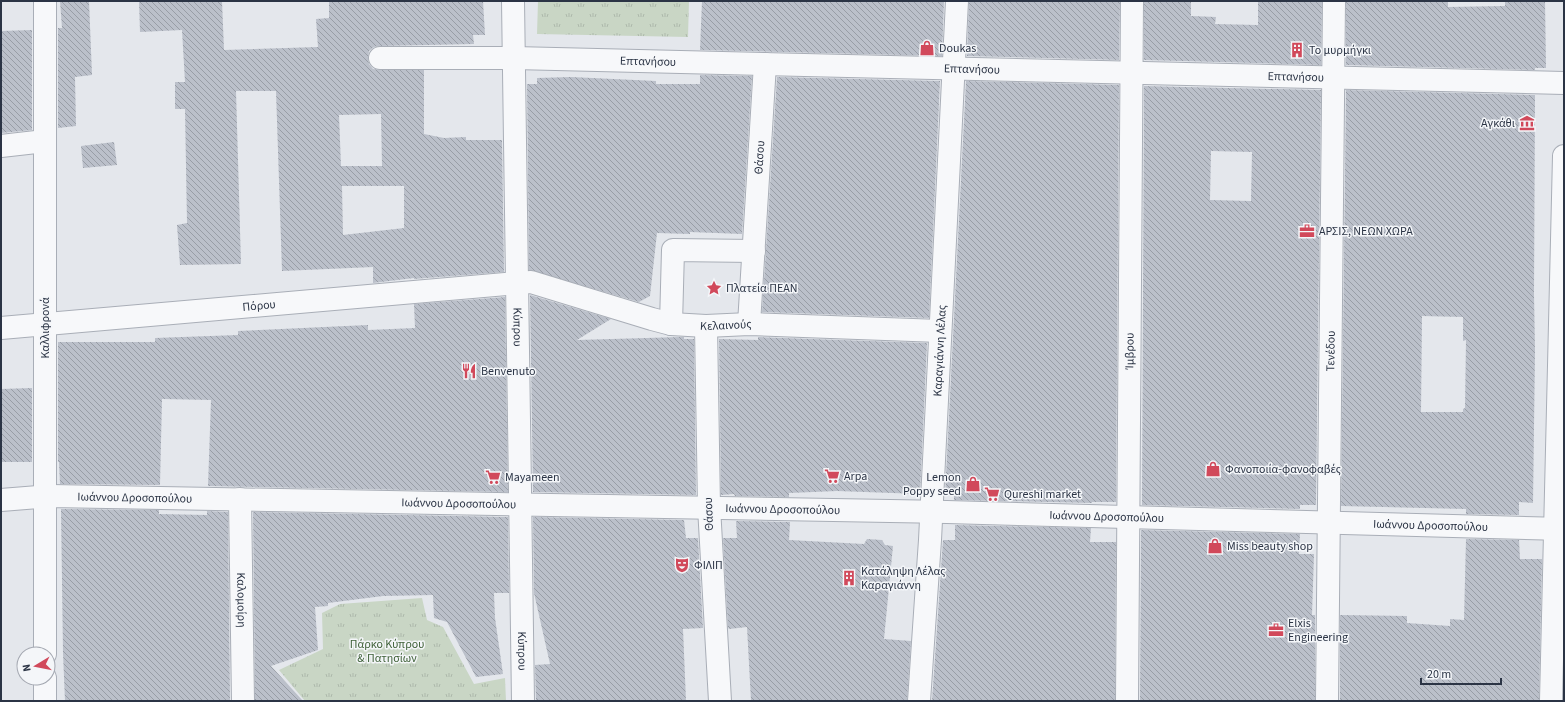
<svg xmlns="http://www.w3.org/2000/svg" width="1565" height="702" font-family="'Source Sans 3',sans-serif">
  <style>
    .park { fill: url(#park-tufts) }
    .building { fill: url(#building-back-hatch); fill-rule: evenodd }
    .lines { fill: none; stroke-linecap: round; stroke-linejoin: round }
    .pedestrian-casing { stroke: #a9aeb7; stroke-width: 24 }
    .minor-casing { stroke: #a9aeb7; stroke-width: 24 }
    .tertiary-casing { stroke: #a9aeb7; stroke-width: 24 }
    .pedestrian { stroke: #f7f8fa; stroke-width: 22 }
    .minor { stroke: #f7f8fa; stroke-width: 22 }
    .tertiary { stroke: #f7f8fa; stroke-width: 22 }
    .labels { text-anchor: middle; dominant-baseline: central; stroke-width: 3; stroke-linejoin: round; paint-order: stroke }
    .poi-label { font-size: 12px; fill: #2b3445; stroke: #f4f6f9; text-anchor: start }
    .street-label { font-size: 12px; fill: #2b3445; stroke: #f4f6f9 }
    .park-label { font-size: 12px; fill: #3f6138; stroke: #f4f6f9 }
  </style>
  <defs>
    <pattern id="park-tufts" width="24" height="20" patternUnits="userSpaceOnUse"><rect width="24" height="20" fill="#c9d6c5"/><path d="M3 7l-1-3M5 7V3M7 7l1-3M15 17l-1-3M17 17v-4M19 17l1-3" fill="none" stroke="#adb8ab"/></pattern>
    <pattern id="building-back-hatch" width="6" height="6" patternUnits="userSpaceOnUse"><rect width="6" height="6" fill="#bbc0ca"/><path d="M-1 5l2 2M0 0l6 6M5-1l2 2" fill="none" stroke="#989da6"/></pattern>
  </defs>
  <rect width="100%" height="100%" fill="#e4e7ec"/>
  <!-- park -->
  <path class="park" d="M 538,1 L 689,1 L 688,37 L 537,34 Z
    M 422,598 L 427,620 L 443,627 L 474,684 L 505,678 L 506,701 L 305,701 L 279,670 L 323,649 L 322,613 L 340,604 Z"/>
  <!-- building -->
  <path class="building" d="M 60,1 L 89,1 L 92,75 L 75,77 L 76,126 L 58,128 L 58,28 L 62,28 Z
    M 139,1 L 222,1 L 224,50 L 318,47 L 316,19 L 329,18 L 329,1 L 483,1 L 485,35 L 473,35 L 474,44 L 380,46 L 374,47 L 369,51 L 368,58 L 369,64 L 373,69 L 380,70 L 424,70 L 424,134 L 444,138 L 466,137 L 466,140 L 502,140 L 504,272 L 414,279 L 414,278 L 373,283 L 373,267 L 282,271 L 276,91 L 236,91 L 241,264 L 180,265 L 177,225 L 187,223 L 185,109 L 175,109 L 175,82 L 185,82 L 182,30 L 140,32 ZM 381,114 L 382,166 L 341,166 L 339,115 ZM 342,186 L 404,186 L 404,228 L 343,235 Z
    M 702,1 L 944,1 L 942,56 L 700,50 Z
    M 969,1 L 1120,1 L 1119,60 L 967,56 Z
    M 1144,1 L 1191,1 L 1191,16 L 1216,17 L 1215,24 L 1258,25 L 1258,1 L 1322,1 L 1321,65 L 1144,60 Z
    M 1346,1 L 1448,1 L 1448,7 L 1505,6 L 1505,1 L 1545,1 L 1546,68 L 1535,68 L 1535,70 L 1346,65 Z
    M 32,30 L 32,130 L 1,133 L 1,31 Z
    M 700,75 L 752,76 L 742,234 L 690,232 L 690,234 L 657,233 L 650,296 L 639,302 L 529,270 L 527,84 L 537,84 L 537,78 L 571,77 L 656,81 L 656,84 L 700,84 Z
    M 777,77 L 940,81 L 929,318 L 762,312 Z
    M 966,81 L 1119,85 L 1116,502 L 1092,502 L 1092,503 L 954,500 L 954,496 L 945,495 Z
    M 1144,86 L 1321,90 L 1316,505 L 1300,505 L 1300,509 L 1142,505 ZM 1211,151 L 1252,152 L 1251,201 L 1210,200 Z
    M 1346,90 L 1535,95 L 1534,294 L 1535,351 L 1533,503 L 1519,502 L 1519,515 L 1466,514 L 1466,509 L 1341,506 ZM 1422,316 L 1463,317 L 1463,341 L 1466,340 L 1465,408 L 1463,409 L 1463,412 L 1421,412 Z
    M 114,142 L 117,165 L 83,168 L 81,146 Z
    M 530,295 L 611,319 L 577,340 L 681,337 L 684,337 L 684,339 L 694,339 L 696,495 L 533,492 Z
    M 505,297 L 508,492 L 208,486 L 211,400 L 162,399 L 160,485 L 60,484 L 59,462 L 58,462 L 58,342 L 155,342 L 155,338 L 238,335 L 238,331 L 368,325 L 368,330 L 415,328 L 414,304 Z
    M 758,337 L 927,343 L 920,494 L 837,491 L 789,493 L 789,497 L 735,496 L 734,494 L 721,495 L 719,339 L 758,340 Z
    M 32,388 L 32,462 L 1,462 L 1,389 Z
    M 61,509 L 159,510 L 159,514 L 207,515 L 207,511 L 228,512 L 230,701 L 65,701 L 63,653 Z
    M 253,512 L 508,517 L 509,593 L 494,593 L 495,618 L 503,674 L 476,677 L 447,622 L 434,618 L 433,595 L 383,596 L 328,603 L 328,606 L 315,607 L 318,650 L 271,666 L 303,701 L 255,701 Z
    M 533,517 L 684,520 L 686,538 L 698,538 L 703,628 L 683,629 L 686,701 L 536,701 L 535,665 L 550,664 L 534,593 Z
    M 736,521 L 790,522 L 789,540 L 864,544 L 867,539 L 882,540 L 885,545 L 893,546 L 884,639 L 911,641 L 907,701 L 751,701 L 747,627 L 729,629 L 728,627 L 723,538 L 737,538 Z
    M 955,525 L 1091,528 L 1090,542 L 1116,542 L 1115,701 L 932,701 L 943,540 L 955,540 Z
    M 1141,530 L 1300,534 L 1299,554 L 1314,554 L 1312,615 L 1315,615 L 1315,701 L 1140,701 Z
    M 1466,539 L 1519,540 L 1520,559 L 1542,559 L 1539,701 L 1340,701 L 1340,615 L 1407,616 L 1407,623 L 1450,626 L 1450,619 L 1464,620 Z"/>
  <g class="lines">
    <!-- pedestrian casing -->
    <g class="pedestrian-casing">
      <g id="pedestrian">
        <path id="s1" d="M 517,283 L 531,282 L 652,319 L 671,324 L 706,326 L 749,324 L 940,331"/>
        <path d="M 671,324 L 673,250 L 754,251"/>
        <path id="s2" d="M 749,324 L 765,64"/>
        <path d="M 706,326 L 709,507"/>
      </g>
    </g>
    <!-- minor casing -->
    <g class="minor-casing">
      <g id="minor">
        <path id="s3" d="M 380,58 L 514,58 L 1564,83"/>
        <path d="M 1,146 L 45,141"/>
        <path id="s4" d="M 1,328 L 517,283"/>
        <path id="s5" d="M 240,499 L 243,701"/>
        <path d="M 709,507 L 720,701"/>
        <path id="s6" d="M 919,701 L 930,540 L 957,1"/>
        <path id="s7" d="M 1127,701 L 1132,1"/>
        <path id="s8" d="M 1327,701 L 1334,1"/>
        <path d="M 1551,701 L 1564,156"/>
      </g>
    </g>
    <!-- tertiary casing -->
    <g class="tertiary-casing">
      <g id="tertiary">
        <path id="s9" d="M 513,1 L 523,701"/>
        <path id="s10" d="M 1,500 L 51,496 L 947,512 L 1564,529"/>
        <path d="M 45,654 L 45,1"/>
        <path d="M 45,701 L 45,678"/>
      </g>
    </g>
    <!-- pedestrian -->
    <use href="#pedestrian" class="pedestrian"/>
    <!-- minor -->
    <use href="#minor" class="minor"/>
    <!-- tertiary -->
    <use href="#tertiary" class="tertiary"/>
  </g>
  <!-- icons -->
  <defs>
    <g id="shop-bare" transform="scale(1.2)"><path d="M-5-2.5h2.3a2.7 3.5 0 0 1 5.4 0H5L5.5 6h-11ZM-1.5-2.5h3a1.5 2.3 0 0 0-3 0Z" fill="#d1495b" stroke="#f4f6f9" stroke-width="2.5" paint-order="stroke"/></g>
    <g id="building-bare" transform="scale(1.2)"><path d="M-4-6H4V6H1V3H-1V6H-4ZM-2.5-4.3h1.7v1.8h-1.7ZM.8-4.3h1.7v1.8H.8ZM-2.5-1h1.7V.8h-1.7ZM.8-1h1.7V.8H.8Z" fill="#d1495b" stroke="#f4f6f9" stroke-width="2.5" paint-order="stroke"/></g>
    <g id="museum-bare" transform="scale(1.2)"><path d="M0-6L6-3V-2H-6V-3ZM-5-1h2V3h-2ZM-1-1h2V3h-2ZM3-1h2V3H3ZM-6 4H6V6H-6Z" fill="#d1495b" stroke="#f4f6f9" stroke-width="2.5" paint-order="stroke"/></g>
    <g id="office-bare" transform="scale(1.2)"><path d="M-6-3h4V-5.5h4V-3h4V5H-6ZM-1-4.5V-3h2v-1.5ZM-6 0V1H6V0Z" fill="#d1495b" stroke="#f4f6f9" stroke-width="2.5" paint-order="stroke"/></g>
    <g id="sight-bare" transform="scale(1.2)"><path d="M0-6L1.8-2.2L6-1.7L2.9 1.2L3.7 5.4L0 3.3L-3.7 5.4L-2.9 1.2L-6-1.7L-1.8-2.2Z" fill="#d1495b" stroke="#f4f6f9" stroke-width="2.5" paint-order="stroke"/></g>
    <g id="restaurant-bare" transform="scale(1.2)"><path d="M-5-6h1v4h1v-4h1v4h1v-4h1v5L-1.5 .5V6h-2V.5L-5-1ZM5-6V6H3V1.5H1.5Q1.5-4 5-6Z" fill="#d1495b" stroke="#f4f6f9" stroke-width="2.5" paint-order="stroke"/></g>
    <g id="supermarket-bare" transform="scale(1.2)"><path d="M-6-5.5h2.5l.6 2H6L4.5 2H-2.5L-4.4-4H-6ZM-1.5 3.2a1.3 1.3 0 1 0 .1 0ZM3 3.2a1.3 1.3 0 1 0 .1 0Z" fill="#d1495b" stroke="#f4f6f9" stroke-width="2.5" paint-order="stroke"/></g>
    <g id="theatre-bare" transform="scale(1.2)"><path d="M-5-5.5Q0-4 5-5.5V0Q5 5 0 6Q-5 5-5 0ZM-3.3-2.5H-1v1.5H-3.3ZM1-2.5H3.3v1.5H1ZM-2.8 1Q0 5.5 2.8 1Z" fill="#d1495b" stroke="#f4f6f9" stroke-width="2.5" paint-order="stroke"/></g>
  </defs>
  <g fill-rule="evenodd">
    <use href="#shop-bare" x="927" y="48"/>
    <use href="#building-bare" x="1297" y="50"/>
    <use href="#museum-bare" x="1527" y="123"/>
    <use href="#office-bare" x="1307" y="231"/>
    <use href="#sight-bare" x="714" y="288"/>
    <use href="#restaurant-bare" x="469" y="371"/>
    <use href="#shop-bare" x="1213" y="469"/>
    <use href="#supermarket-bare" x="832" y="476"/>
    <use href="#supermarket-bare" x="493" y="477"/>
    <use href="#shop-bare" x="973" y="484"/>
    <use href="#supermarket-bare" x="992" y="494"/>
    <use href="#shop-bare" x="1215" y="546"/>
    <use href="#theatre-bare" x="682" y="565"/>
    <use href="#building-bare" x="849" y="578"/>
    <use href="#office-bare" x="1276" y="630"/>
  </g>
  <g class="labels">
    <!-- poi labels -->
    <g class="poi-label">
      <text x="939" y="48">Doukas</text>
      <text x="1309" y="50">Το μυρμήγκι</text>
      <text x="1515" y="123" text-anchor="end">Αγκάθι</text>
      <text x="1319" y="231">ΑΡΣΙΣ, ΝΕΩΝ ΧΩΡΑ</text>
      <text x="726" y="288">Πλατεία ΠΕΑΝ</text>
      <text x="481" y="371">Benvenuto</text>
      <text x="1225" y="469">Φανοποιία-φανοφαβές</text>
      <text x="844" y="476">Arpa</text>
      <text x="505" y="477">Mayameen</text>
      <text x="961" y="477" text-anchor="end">Lemon<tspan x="961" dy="14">Poppy seed</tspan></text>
      <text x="1004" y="494">Qureshi market</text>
      <text x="1227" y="546">Miss beauty shop</text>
      <text x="694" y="565">ΦΙΛΙΠ</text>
      <text x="861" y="571">Κατάληψη Λέλας<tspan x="861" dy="14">Καραγιάννη</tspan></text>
      <text x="1288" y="623">Elxis<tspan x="1288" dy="14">Engineering</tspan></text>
    </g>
    <!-- street labels -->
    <g class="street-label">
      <text stroke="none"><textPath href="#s3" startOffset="268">Επτανήσου</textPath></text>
      <text stroke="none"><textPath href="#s3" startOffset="592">Επτανήσου</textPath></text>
      <text stroke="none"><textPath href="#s3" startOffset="916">Επτανήσου</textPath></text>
      <text stroke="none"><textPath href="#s2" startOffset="167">Θάσου</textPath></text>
      <text stroke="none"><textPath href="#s4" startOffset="259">Πόρου</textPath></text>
      <text stroke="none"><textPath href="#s1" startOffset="215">Κελαινούς</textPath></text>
      <text stroke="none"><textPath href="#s9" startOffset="326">Κύπρου</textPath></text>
      <text transform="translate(45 328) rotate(-90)">Καλλιφρονά</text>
      <text stroke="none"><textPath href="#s6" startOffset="351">Καραγιάννη Λέλας</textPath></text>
      <text stroke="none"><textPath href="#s7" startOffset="350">Ίμβρου</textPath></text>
      <text stroke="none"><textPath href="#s8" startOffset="350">Τενέδου</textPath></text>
      <text stroke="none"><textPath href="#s10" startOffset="134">Ιωάννου Δροσοπούλου</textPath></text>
      <text stroke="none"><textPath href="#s10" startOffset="458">Ιωάννου Δροσοπούλου</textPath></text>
      <text stroke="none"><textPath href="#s10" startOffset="782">Ιωάννου Δροσοπούλου</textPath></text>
      <text transform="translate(709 514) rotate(-92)">Θάσου</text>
      <text stroke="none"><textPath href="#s10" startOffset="1106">Ιωάννου Δροσοπούλου</textPath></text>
      <text stroke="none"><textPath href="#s10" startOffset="1430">Ιωάννου Δροσοπούλου</textPath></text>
      <text stroke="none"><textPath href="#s5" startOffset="101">Καλομοίρη</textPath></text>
      <text stroke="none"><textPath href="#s9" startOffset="650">Κύπρου</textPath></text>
    </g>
    <!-- park labels -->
    <g class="park-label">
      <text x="387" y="644">Πάρκο Κύπρου<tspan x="387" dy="14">&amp; Πατησίων</tspan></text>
    </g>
  </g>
  <!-- border -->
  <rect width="1565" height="702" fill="none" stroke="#2b3445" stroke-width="4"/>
  <!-- north arrow -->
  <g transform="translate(36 666) rotate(260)"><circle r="19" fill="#f4f6f9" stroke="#a4a8b1"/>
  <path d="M0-3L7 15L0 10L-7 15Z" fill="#d1495b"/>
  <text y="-6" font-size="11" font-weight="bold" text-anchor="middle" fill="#2b3445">N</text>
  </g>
  <!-- scale -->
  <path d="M1421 678v6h80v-6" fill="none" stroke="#2b3445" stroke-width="2"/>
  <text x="1427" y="678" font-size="12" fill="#2b3445" stroke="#f4f6f9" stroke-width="3" paint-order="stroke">20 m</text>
</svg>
